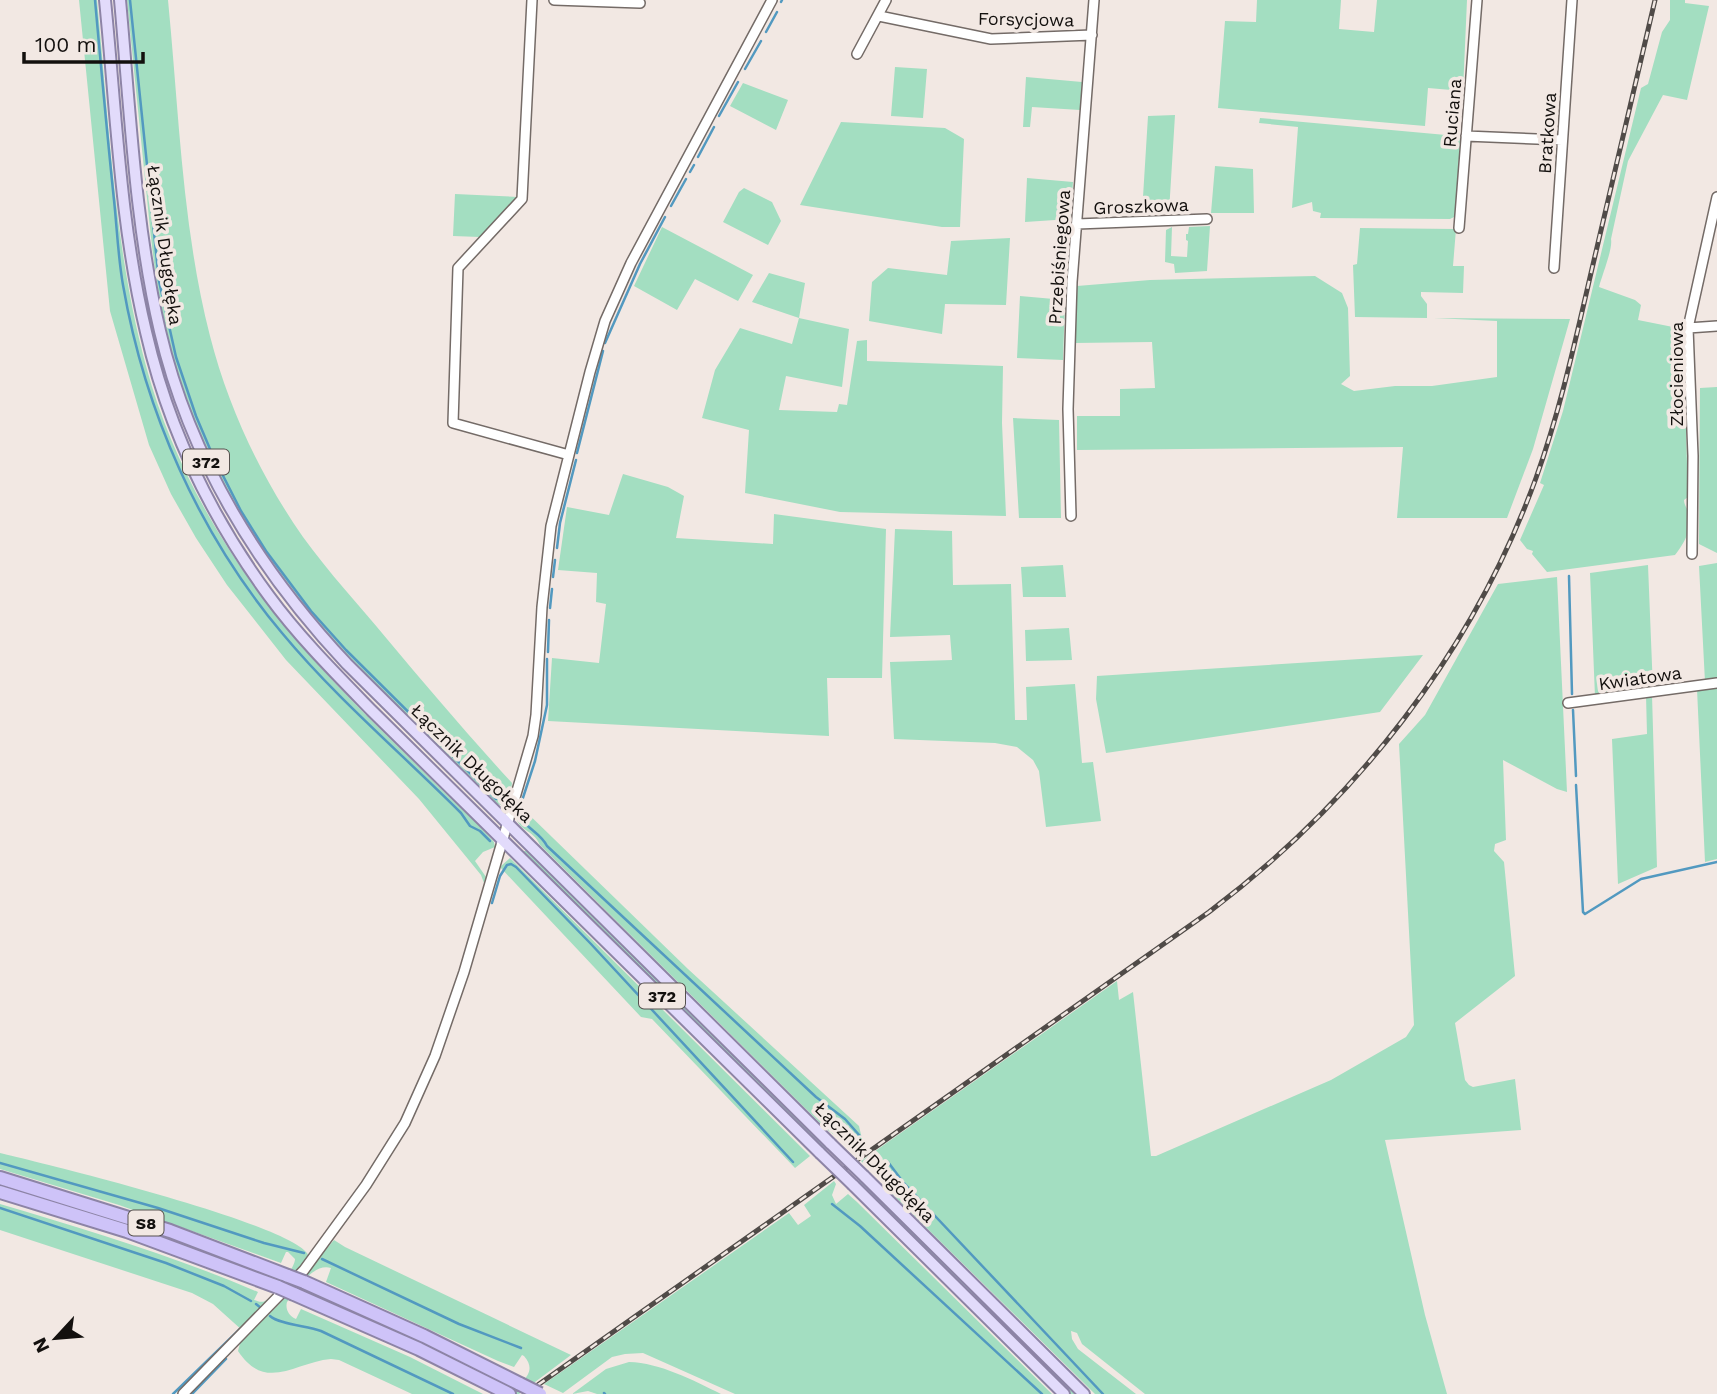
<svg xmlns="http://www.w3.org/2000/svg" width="1717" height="1394" font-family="'Work Sans',sans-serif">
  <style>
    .green { fill: #a3dec1 }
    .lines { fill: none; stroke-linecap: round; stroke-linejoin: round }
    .stream { stroke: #5299c0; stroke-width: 2.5 }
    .minor-casing { stroke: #746b67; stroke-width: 12 }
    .major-casing { stroke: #8d84a6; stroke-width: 14 }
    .highway-casing { stroke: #8d84a6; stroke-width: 16 }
    .minor { stroke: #fff; stroke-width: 9 }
    .major { stroke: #e2dbfb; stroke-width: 10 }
    .highway { stroke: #cec3f8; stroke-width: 12 }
    .rail-casing { stroke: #504b48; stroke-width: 5 }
    .rail { stroke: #f2e8e3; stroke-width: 2.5; stroke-dasharray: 8; stroke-linecap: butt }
    .major-bridge-casing { stroke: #8d84a6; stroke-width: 14; stroke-linecap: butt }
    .highway-bridge-casing { stroke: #8d84a6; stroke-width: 16; stroke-linecap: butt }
    .major-bridge { stroke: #e2dbfb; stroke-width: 10 }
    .highway-bridge { stroke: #cec3f8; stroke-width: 12 }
    .labels { text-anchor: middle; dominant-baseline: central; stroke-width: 7; stroke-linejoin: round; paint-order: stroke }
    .shield { fill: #f2e8e3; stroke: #56514e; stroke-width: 2 }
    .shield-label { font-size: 16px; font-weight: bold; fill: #13100e }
    .street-label { font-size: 18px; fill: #13100e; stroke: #f2e8e3 }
  </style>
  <rect width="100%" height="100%" fill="#f2e8e3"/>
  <!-- green -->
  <path class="green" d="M 79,0 L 97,0 C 109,122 114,248 146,366 C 172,463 225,554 288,630 C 334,686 387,735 438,786 C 457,805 477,822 494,842 L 495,847 L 483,852 L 475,861 L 486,877 L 484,883 L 481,875 L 419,799 L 286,660 L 227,585 L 196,538 L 171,494 L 149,445 L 110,311 Z
    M 127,0 L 168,0 C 179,112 182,227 210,336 C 228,407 261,477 303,537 C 329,573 359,605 387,639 C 428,688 469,736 512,783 L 509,802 L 503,806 L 495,803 C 428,736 356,671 296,597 C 226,510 177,400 158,290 C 152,254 149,216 145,179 C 139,120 133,60 127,0 Z
    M 1257,0 L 1341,0 L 1339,29 L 1374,32 L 1377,0 L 1467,0 L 1463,91 L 1428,88 L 1425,126 L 1218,108 L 1225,21 L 1256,22 Z
    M 1670,0 L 1685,0 L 1685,3 L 1709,6 L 1687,100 L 1663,95 L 1628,161 L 1611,239 C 1613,249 1602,275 1599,287 L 1635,300 L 1641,305 L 1638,320 L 1683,329 L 1688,497 L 1684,500 C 1684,504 1686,507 1688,511 C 1693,528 1685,542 1675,555 L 1547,572 L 1532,554 L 1533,551 L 1527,549 L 1520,540 L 1544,485 L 1540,483 L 1563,411 L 1641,88 L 1648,84 L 1662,32 L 1670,20 Z
    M 895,67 L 927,69 L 923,118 L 891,116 Z
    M 1026,77 L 1082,82 L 1080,110 L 1032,107 L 1030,127 L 1023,127 Z
    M 743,83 L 788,100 L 776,130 L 730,106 Z
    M 1175,115 L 1169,212 L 1142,213 L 1148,116 Z
    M 1260,118 L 1446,135 L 1460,138 L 1456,216 L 1450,219 L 1320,218 L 1321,213 L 1313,211 L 1312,202 L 1292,208 L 1298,127 L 1259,123 Z
    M 841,122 L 945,128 L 964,139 L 960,227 L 942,227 L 800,205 Z
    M 1215,166 L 1253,169 L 1254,213 L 1211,213 Z
    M 1027,178 L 1073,182 L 1070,219 L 1025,222 Z
    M 744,188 L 772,202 L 781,221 L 768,245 L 723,222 L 739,192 Z
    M 455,194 L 518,197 L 480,237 L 453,236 Z
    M 1210,226 L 1207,271 L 1175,273 L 1174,264 L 1165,262 L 1166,230 L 1172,227 L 1171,256 L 1187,257 L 1188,241 L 1186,240 L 1186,234 L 1188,234 L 1189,227 Z
    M 662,227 L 753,275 L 738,301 L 695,279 L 677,310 L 634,286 Z
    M 1360,228 L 1456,229 L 1453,266 L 1464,266 L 1463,293 L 1421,292 L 1421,296 L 1427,304 L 1427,318 L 1355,317 L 1353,265 L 1357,264 Z
    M 1010,238 L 1006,305 L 945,304 L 942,334 L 869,321 L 872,282 L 888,268 L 947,275 L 951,241 Z
    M 769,273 L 805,283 L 799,318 L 849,329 L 842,387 L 786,376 L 779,410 L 837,412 L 839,404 L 847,405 L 857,341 L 867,340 L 867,361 L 1003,366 L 1002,423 L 1006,516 L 840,512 L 745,493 L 749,430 L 702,418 L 715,370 L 740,328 L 792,344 L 799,318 L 752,302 Z
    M 1315,276 L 1342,293 L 1348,308 L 1350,376 L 1341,384 L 1354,391 L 1395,386 L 1432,386 L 1497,377 L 1497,321 L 1434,318 L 1570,319 L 1533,449 L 1507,518 L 1397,518 L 1403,447 L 1077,450 L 1077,416 L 1120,416 L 1120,389 L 1155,388 L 1152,342 L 1074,343 L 1077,286 L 1150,280 Z
    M 1020,296 L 1065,300 L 1063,360 L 1017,358 Z
    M 1717,387 L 1717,553 L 1699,544 L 1700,388 Z
    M 1013,418 L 1059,420 L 1061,518 L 1019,518 Z
    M 623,474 L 668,487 L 684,496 L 676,538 L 773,544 L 774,514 L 886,529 L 882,678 L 827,678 L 829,736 L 548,721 L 552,658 L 599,663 L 606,604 L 596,602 L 597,573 L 558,570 L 567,507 L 609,515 Z
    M 895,529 L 952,531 L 953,585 L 1011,584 L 1015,720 L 1027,720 L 1026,687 L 1075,684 L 1082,763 L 1093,762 L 1101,821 L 1046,827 L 1039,771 L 1033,760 L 1017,747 L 995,743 L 894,739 L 890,662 L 952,660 L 950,635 L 890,637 Z
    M 1717,563 L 1717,680 L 1705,682 L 1699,566 Z
    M 1063,565 L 1066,597 L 1023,597 L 1021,567 Z
    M 1648,565 L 1653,690 L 1595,697 L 1590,573 Z
    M 1557,577 L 1567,792 L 1557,789 L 1503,760 L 1506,840 L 1495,844 L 1494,851 L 1504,862 L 1515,976 L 1455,1023 L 1465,1080 L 1469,1085 L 1473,1087 L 1515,1079 L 1521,1130 L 1385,1140 L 1425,1315 L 1447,1394 L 1145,1394 L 1082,1344 L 1077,1333 L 1071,1331 L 1072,1339 L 1078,1349 L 1136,1394 L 1095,1394 L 883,1185 L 884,1183 L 875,1174 L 886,1163 C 879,1158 871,1158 863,1163 L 861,1161 L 1117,981 L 1119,1000 L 1133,992 L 1151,1156 L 1156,1156 L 1331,1080 L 1406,1037 L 1414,1025 L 1399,744 L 1425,715 L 1498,584 Z
    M 1069,628 L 1072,660 L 1026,661 L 1025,630 Z
    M 1423,655 L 1380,712 L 1106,753 L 1096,699 L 1097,676 Z
    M 1717,686 L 1717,859 L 1705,862 L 1697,689 Z
    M 1646,695 L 1652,695 L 1657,867 L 1618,884 L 1612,739 L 1647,734 Z
    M 518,804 L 688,969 L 859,1126 L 862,1139 L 849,1147 L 847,1146 L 852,1135 L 848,1125 L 836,1136 L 826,1129 L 540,845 C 532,826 510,832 518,804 Z
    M 521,851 L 526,851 L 827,1148 L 824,1150 Z
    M 510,858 L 810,1156 L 795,1168 L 652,1019 L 641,1017 L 500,867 Z
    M 0,1153 C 42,1163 302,1226 309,1257 L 243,1331 L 213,1304 L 192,1293 L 0,1230 L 0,1204 C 87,1230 174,1256 258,1292 L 254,1300 C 258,1301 261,1303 265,1301 C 274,1297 295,1268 295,1259 L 288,1252 L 286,1252 L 281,1263 L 119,1205 L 0,1169 Z
    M 861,1179 L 1078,1394 L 1070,1394 L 856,1183 Z
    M 834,1181 L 836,1184 L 832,1195 L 836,1204 L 848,1194 L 857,1202 L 1052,1394 L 735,1394 L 643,1353 L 625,1354 L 612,1357 L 563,1393 L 544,1384 L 789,1213 L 798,1225 L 811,1216 L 804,1205 Z
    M 334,1240 L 345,1247 L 571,1355 L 519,1394 L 508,1394 C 520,1383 539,1373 524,1356 L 522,1355 L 514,1367 L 498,1361 L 326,1282 L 331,1268 C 312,1263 298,1289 287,1302 C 285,1309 289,1316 296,1319 L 301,1309 L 410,1357 L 483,1394 L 412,1394 L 339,1360 L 331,1359 C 295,1362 266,1393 238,1351 L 240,1343 L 281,1302 Z
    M 629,1362 C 660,1363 693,1380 721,1394 L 597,1394 L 588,1391 L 572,1394 L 606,1369 Z"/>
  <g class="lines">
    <!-- stream -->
    <path class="stream" d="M 95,0 C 101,67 107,134 114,200 C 117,228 118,257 123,285 C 145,412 199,534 282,633 C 336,698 401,753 461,813 L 470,826 L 480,831 L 490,841
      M 130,0 L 159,281 L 176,357 L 196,416 L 213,456 L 241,511 L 266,551 L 311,611 L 346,650 L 496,799
      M 781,2 L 782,0
      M 766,32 L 777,12
      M 745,69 L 761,41
      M 719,116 L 738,82
      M 698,157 L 714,127
      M 690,172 L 694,165
      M 671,206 L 686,179
      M 605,343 L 640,264 L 665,217
      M 577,453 L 603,351
      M 557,548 L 560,523 L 576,460
      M 1569,576 L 1572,694
      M 553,577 L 555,560
      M 550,608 L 552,589
      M 548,652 L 549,620
      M 547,659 L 547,705 L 535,761 L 518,813 C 524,828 540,832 547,846 L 816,1097 L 845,1119 L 860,1136
      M 1573,710 L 1576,776
      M 1576,785 L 1583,912 L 1585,914 L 1641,879 L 1717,862
      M 492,903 L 500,876 L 507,865 L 511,864 L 516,867 L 591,944 L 793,1162
      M 888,1162 L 903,1182 L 1103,1394
      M 0,1163 L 158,1208 L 264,1243 L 304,1253
      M 832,1204 L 860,1226 L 1042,1394
      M 0,1208 L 166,1263 L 224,1286 L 251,1301
      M 322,1259 L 459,1324 L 521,1348
      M 256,1304 L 261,1308
      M 270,1316 C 279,1324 306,1326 321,1331 L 453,1394
      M 604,1393 L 605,1394
      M 173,1394 L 240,1329
      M 192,1394 L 226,1359"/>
    <!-- minor casing -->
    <g class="minor-casing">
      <path id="minor" d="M 532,0 L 522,199 L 458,268 L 453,423 L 569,455
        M 554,0 L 640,3
        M 879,16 L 991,39 L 1092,35
        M 857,54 L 886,0
        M 1466,136 L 1562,140
        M 1077,224 L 1207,219
        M 1459,228 L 1477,0
        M 1554,268 L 1572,0
        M 1688,328 L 1717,326
        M 1071,516 L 1068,409 L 1072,282 L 1094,0
        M 1692,554 L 1693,456 L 1688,328 L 1717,197
        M 1568,703 L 1717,683
        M 183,1394 L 304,1270 L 366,1185 L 405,1123 L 435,1056 L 464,972 L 533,736 L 536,715 L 542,607 L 551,526 L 590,372 L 605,321 L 631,263 L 772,0"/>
    </g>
    <!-- major casing -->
    <g class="major-casing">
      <path id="major" d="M 105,0 C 116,110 120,224 146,332 C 168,428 211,517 269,596 C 299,637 336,674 372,711 L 820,1153
        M 120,0 C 130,108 135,226 160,331 C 190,459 258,569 347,664 L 831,1144
        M 864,1176 L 1084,1394
        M 853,1185 L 1064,1394"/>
    </g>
    <!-- highway casing -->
    <g class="highway-casing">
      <path id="highway" d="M 0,1178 L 170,1231 L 288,1276
        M 0,1192 L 127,1231 L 278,1287
        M 304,1282 L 424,1336 L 520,1384
        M 294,1294 L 419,1349 L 509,1394"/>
    </g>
    <!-- minor -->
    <use href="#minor" class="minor"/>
    <!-- major -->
    <use href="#major" class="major"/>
    <!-- highway -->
    <use href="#highway" class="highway"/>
    <!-- rail casing -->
    <g class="rail-casing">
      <path id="rail" d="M 525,1394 L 1209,912 C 1356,801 1473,652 1536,478 C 1560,411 1575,342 1591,273 C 1612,182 1634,91 1655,0"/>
    </g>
    <!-- rail -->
    <use href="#rail" class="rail"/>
    <!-- major-bridge casing -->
    <g class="major-bridge-casing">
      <path id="major-bridge" d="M 831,1144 L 864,1176
        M 820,1153 L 853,1185"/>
    </g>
    <!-- highway-bridge casing -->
    <g class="highway-bridge-casing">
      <path id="highway-bridge" d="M 288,1276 L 304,1282
        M 278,1287 L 294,1294
        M 520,1384 L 540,1394"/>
    </g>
    <!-- major-bridge -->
    <use href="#major-bridge" class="major-bridge"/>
    <!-- highway-bridge -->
    <use href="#highway-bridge" class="highway-bridge"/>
  </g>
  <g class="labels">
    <!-- shield labels -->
    <g class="shield">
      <rect x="183" y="449.5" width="46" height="25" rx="5"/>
      <rect x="639" y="983.5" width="46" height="25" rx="5"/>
      <rect x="128.5" y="1210.5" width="35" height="25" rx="5"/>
    </g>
    <g class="shield-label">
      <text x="206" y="462">372</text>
      <text x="662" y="996">372</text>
      <text x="146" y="1223">S8</text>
    </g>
    <!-- street labels -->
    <g class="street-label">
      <text transform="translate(1026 19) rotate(1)">Forsycjowa</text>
      <text transform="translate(1452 113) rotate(-85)">Ruciana</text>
      <text transform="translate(1547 133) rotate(-86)">Bratkowa</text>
      <text transform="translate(1141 206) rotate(-2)">Groszkowa</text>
      <text transform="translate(165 245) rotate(82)">Łącznik Długołęka</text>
      <text transform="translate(1059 257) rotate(-86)">Przebiśniegowa</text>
      <text transform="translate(1676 374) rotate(-90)">Złocieniowa</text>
      <text transform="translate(1640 678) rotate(-8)">Kwiatowa</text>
      <text transform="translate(472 763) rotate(44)">Łącznik Długołęka</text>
      <text transform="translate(875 1162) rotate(45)">Łącznik Długołęka</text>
    </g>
  </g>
  <!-- north arrow -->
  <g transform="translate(56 1338) rotate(244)" stroke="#f2e8e3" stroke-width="5" paint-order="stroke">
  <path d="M0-5L12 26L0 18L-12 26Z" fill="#13100e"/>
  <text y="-10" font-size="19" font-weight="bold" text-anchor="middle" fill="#13100e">N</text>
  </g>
  <!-- scale -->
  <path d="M24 52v10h119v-10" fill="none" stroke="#13100e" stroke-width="3.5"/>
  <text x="35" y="52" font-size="21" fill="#13100e" stroke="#f2e8e3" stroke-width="5" paint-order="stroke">100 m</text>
</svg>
